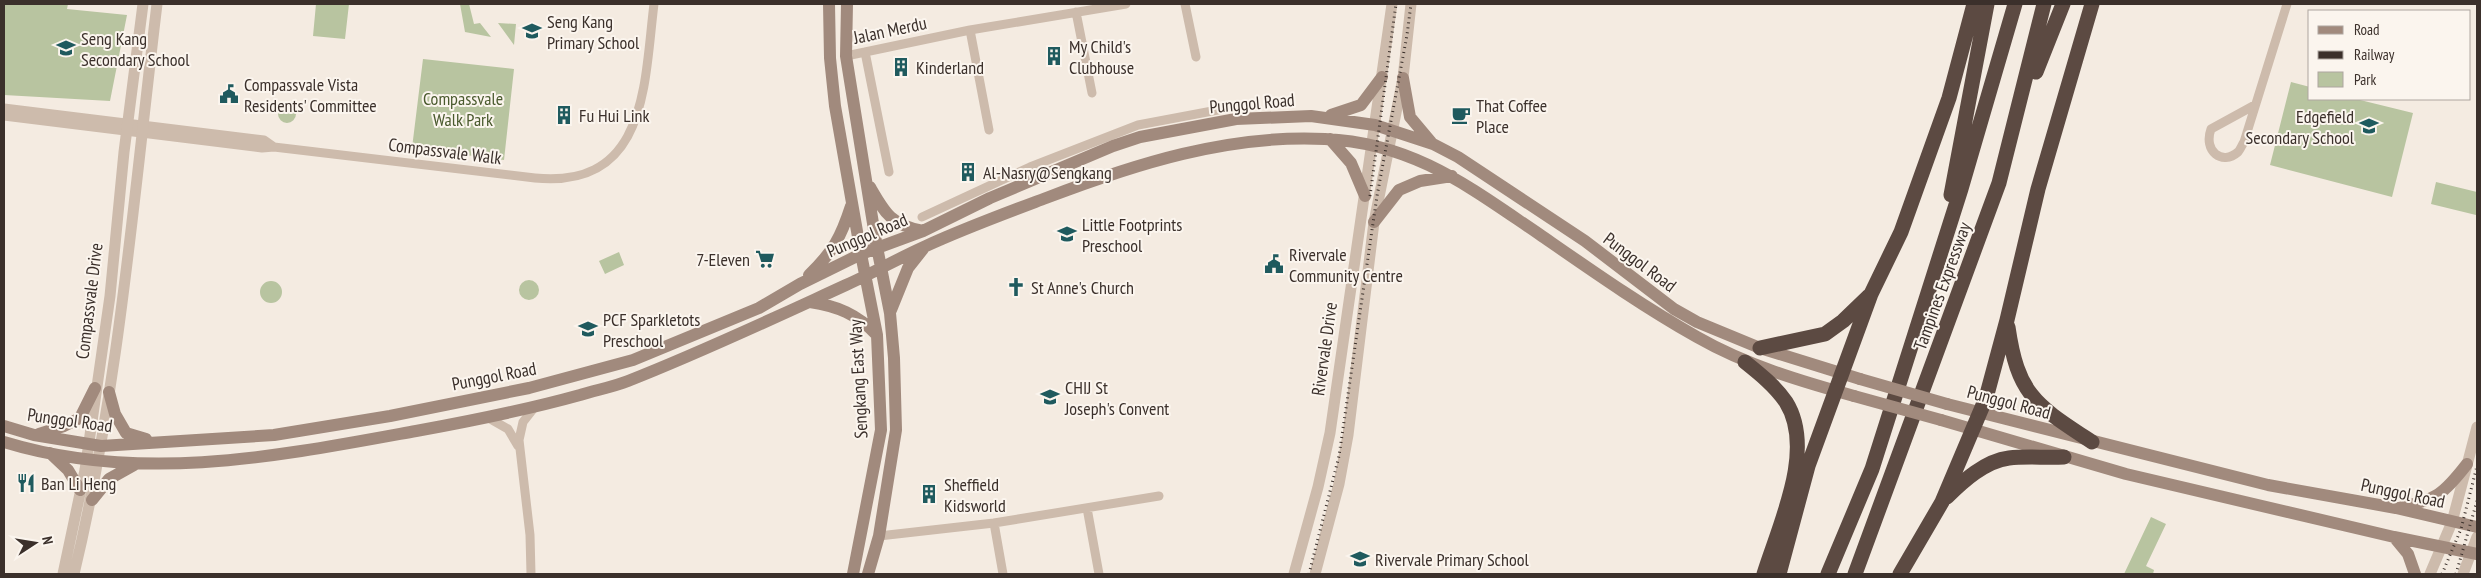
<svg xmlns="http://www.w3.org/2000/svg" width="2481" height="578" font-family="'PT Sans Narrow',sans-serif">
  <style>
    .green { fill: #b8c4a0 }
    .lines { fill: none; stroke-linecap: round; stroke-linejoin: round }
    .minor { stroke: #cdbbac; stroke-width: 9 }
    .tertiary { stroke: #cdbbac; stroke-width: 11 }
    .secondary { stroke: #a18a7d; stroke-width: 12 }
    .motorway { stroke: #5c4a42; stroke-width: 15 }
    .rail { stroke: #3b302b; stroke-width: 3; stroke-dasharray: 1 4; stroke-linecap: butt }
    .secondary-bridge { stroke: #a18a7d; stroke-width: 12 }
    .labels { text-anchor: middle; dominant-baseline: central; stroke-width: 4; stroke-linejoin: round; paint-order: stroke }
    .poi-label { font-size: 18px; fill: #3b302b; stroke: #fbf5ee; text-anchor: start }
    .street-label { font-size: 18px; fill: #3b302b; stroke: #fbf5ee }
    .park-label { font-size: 18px; fill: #4a5a2e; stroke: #fbf5ee }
  </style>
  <rect width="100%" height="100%" fill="#f4ebe1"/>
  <!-- green -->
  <path class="green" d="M 4,4 L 68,4 L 67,9 L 127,15 L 110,101 L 4,95 Z
    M 316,4 L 349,4 L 345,39 L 313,36 Z
    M 460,4 L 469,4 L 474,24 L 480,23 L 491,37 L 465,32 Z
    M 498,23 L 516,24 L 514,45 Z
    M 423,59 L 514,69 L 504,160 L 412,148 Z
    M 2291,82 L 2310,87 L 2310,99 L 2356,99 L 2413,113 L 2392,197 L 2270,165 Z
    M278 114a9 9 0 1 1 18 0a9 9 0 1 1-18 0Z
    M 2436,182 L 2477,192 L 2476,215 L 2431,204 Z
    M 619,252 L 624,265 L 605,274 L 599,261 Z
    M519 290a10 10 0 1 1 20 0a10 10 0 1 1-20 0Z
    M260 292a11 11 0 1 1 22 0a11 11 0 1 1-22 0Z
    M 2151,517 L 2166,524 L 2146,566 L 2154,570 L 2153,574 L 2124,574 Z"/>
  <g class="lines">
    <!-- minor -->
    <path class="minor" d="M 1185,4 L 1196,57
      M 1076,12 L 1092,93
      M 970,30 L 989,130
      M 865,52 L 889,172
      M 846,56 L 970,30 L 1126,4
      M 2253,106 L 2211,129 C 2203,151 2222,166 2238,152 C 2240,150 2242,145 2244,142 L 2287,4
      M 4,108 L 264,140 L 274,147
      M 4,116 L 262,148 L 274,147 L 535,178 C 648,189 644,83 654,4
      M 922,217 L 1030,167 L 1138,125 L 1223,109
      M 487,417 L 508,429 L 518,446
      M 1087,508 L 1099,574
      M 994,523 L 1003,574
      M 879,536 L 994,523 L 1159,496
      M 531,574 L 530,535 L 519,440 L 523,422 L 534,408"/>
    <!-- tertiary -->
    <path class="tertiary" d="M 63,574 L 85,470 L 110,296 L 124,152 L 143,4
      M 74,574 C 119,387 134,194 157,4
      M 1294,574 L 1318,487 L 1330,433 L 1392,4
      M 1315,574 L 1339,484 L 1348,435 L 1374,222 L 1403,78 L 1411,4
      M 2430,574 L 2452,522 L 2477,427
      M 2463,574 L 2477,537"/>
    <!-- secondary -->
    <path class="secondary" d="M 829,4 L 830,58 L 835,106 L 861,254 L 877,335 L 881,430 L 853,574
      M 847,4 L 846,56 L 876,242 L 890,313 L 894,358 L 896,430 L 879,536 L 868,574
      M 1403,78 L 1410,117 L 1431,142
      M 1331,115 L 1361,105 L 1382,77
      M 1330,139 L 1351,163 L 1365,196
      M 870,187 C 885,213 891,225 923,231
      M 1374,222 L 1399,190 L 1420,181 L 1452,176
      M 809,275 C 833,252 841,237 851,206
      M 810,302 C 837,306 857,314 877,335
      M 891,310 L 908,268 L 923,249
      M 109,392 L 115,414 L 126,433 L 146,439
      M 1947,404 L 2268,485 L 2396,508 L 2477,527
      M 1941,420 L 2126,474 L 2394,537 L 2477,554
      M 4,426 L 34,435 L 101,446 L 274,435 L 390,416 L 529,388 L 633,360 L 759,308 L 800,284 L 861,254 L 923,231 L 990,198 L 1113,146 L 1140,137 L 1236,119 L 1311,116 L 1375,125 L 1433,144 L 1458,157 L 1585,241 L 1674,309 L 1697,322 L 1760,348 L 1860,379
      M 39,434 L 64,426 L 80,418 L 95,388
      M 4,442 C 141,484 279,456 416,431 C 471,421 526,410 580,395 C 596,390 613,387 628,381 C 702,352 774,318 846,285 C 873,273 899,258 926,246 C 965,228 1006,213 1046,198 C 1135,164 1229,134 1325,139 C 1414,143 1469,187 1539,234 C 1591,270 1642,306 1697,337 C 1746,365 1800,381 1854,396
      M 50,453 L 68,470 L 80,490
      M 92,500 L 109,479 L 134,465
      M 2399,508 C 2437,499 2443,495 2467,464
      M 2394,537 L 2408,554 L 2415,574"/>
    <!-- motorway -->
    <path class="motorway" d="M 2036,72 L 2063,4
      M 1951,195 L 1987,4
      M 2008,327 C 2018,396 2036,405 2092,442
      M 1760,348 L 1825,334 L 1843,321 L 1869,296
      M 1745,362 C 1760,374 1775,386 1786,402 C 1816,450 1779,525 1764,574
      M 1947,497 C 1963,481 1985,461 2009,458 C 2026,456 2046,458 2064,457
      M 1779,574 L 1808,466 L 1871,294 L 1901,232 L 1949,98 L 1974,4
      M 1828,574 L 1872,469 L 1961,189 L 2015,4
      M 1855,574 L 1999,183 L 2044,4
      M 1900,574 L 1942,502 L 1986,398 L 2007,320 L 2038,189 L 2092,4"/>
    <!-- rail -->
    <path class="rail" d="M 1370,196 L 1396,4
      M 1309,574 L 1339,456 L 1377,196 L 1407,35 L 1411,4
      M 2442,574 L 2461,529 L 2477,466
      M 2456,574 L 2477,501"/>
    <!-- secondary-bridge -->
    <path class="secondary-bridge" d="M 1860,379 L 1947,404
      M 1854,396 L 1941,420"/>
  </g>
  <!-- icons -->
  <defs>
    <g id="school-bare" transform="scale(1.5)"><path d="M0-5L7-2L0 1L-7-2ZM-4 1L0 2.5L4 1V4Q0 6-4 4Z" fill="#1f5a5e" stroke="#fbf5ee" stroke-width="2.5" paint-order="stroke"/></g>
    <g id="building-bare" transform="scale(1.5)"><path d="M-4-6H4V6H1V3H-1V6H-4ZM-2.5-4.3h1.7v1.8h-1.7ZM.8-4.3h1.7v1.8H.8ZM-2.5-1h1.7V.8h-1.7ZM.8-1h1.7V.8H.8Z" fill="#1f5a5e" stroke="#fbf5ee" stroke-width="2.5" paint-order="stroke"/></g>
    <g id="civic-bare" transform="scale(1.5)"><path d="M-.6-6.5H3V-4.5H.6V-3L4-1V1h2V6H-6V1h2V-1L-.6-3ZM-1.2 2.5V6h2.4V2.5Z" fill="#1f5a5e" stroke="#fbf5ee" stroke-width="2.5" paint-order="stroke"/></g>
    <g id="cafe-bare" transform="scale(1.5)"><path d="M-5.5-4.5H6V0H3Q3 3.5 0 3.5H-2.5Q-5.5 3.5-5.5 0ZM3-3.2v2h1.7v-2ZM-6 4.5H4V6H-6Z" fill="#1f5a5e" stroke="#fbf5ee" stroke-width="2.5" paint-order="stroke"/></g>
    <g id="supermarket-bare" transform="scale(1.5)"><path d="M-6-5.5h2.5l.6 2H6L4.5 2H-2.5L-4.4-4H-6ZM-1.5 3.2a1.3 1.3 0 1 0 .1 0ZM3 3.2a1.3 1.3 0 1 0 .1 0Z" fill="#1f5a5e" stroke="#fbf5ee" stroke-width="2.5" paint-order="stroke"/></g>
    <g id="church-bare" transform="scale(1.5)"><path d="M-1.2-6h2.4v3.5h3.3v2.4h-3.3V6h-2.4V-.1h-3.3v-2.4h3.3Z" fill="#1f5a5e" stroke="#fbf5ee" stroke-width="2.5" paint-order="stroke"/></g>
    <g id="restaurant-bare" transform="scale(1.5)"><path d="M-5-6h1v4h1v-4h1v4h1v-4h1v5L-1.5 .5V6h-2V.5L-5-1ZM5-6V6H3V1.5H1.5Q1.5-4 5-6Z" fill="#1f5a5e" stroke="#fbf5ee" stroke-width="2.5" paint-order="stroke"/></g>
  </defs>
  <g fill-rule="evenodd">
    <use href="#school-bare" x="532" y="31"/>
    <use href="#school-bare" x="66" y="48"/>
    <use href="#building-bare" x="1054" y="56"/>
    <use href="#building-bare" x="901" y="67"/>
    <use href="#civic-bare" x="229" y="94"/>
    <use href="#building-bare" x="564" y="115"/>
    <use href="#cafe-bare" x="1461" y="115"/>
    <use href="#school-bare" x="2369" y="126"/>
    <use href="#building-bare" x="968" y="172"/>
    <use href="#school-bare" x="1067" y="234"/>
    <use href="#supermarket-bare" x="765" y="259"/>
    <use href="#civic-bare" x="1274" y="264"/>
    <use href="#church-bare" x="1016" y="287"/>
    <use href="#school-bare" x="588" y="329"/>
    <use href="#school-bare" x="1050" y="397"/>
    <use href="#restaurant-bare" x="26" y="483"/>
    <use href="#building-bare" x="929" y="494"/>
    <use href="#school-bare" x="1360" y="559"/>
  </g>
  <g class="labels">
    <!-- poi labels -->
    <g class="poi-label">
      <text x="547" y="21">Seng Kang<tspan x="547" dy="21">Primary School</tspan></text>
      <text x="81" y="38">Seng Kang<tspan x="81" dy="21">Secondary School</tspan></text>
      <text x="1069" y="46">My Child's<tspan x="1069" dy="21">Clubhouse</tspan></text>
      <text x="916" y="67">Kinderland</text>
      <text x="244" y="84">Compassvale Vista<tspan x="244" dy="21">Residents' Committee</tspan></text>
      <text x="1476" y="105">That Coffee<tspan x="1476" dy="21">Place</tspan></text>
      <text x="579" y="115">Fu Hui Link</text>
      <text x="2354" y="116" text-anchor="end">Edgefield<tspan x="2354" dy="21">Secondary School</tspan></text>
      <text x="983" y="172">Al-Nasry@Sengkang</text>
      <text x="1082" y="224">Little Footprints<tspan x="1082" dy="21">Preschool</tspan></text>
      <text x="1289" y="254">Rivervale<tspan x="1289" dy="21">Community Centre</tspan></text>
      <text x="750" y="259" text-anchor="end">7-Eleven</text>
      <text x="1031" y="287">St Anne's Church</text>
      <text x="603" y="319">PCF Sparkletots<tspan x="603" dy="21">Preschool</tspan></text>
      <text x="1065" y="387">CHIJ St<tspan x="1065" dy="21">Joseph's Convent</tspan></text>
      <text x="41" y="483">Ban Li Heng</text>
      <text x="944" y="484">Sheffield<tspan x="944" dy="21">Kidsworld</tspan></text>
      <text x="1375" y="559">Rivervale Primary School</text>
    </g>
    <!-- street labels -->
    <g class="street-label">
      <text transform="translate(890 30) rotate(-12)">Jalan Merdu</text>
      <text transform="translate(1252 103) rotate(-5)">Punggol Road</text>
      <text transform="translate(445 151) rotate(7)">Compassvale Walk</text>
      <text transform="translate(867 235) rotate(-23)">Punggol Road</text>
      <text transform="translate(1640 262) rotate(37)">Punggol Road</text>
      <text transform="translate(1942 286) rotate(-70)">Tampines Expressway</text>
      <text transform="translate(89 301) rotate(-83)">Compassvale Drive</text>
      <text transform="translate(1324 349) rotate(-82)">Rivervale Drive</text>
      <text transform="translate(494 376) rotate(-11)">Punggol Road</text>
      <text transform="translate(858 379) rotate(-93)">Sengkang East Way</text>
      <text transform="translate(2009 402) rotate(15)">Punggol Road</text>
      <text transform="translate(70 420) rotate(8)">Punggol Road</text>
      <text transform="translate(2403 493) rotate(12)">Punggol Road</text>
    </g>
    <!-- park labels -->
    <g class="park-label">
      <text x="463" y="98">Compassvale<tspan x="463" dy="21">Walk Park</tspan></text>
    </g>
  </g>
  <!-- border -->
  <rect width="2481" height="578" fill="none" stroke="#3b302b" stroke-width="10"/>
  <!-- legend -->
  <rect x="2308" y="10" width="162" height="90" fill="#fbf5ee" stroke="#aea6a0"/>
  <rect x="2318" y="26" width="25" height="8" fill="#a18a7d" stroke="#aea6a0"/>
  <text x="2354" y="35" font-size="15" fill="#3b302b">Road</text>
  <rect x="2318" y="51" width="25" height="8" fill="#3b302b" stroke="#aea6a0"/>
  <text x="2354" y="60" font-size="15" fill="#3b302b">Railway</text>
  <rect x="2318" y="72" width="25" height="15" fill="#b8c4a0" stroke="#aea6a0"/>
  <text x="2354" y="85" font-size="15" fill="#3b302b">Park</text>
  <!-- north arrow -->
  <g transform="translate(35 543) rotate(78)" stroke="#fbf5ee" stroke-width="4" paint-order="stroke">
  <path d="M0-4L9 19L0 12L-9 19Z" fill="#3b302b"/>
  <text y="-8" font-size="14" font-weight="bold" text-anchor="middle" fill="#3b302b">N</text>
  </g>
</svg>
